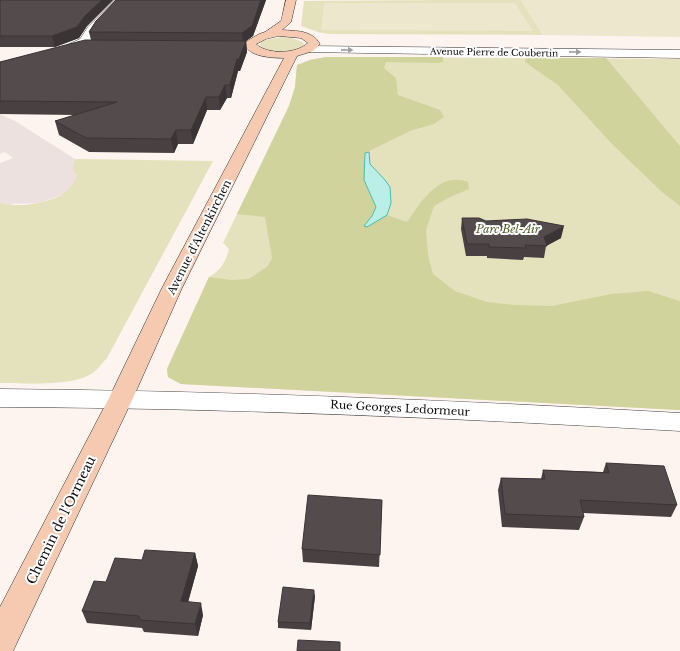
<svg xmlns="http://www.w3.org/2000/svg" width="680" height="651" font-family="'Libre Baskerville',serif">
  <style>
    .green { fill: #e4e2bc }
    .forest { fill: #d1d39d }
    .pitch { fill: #ece7cd }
    .plaza { fill: #ece1de }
    .water { fill: #b9efe7; stroke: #48bdaf }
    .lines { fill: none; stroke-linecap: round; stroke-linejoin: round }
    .street-casing { stroke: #404040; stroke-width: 1 }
    .secondary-casing { stroke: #2f2f2f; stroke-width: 1 }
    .street { fill: #fff; fill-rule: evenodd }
    .secondary { fill: #f6cab1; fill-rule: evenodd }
    .wall { fill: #484041 }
    .shaded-wall { fill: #3b3435 }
    .building { fill: #544b4c; stroke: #3b3435 }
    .oneway { fill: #9e9e9e }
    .labels { text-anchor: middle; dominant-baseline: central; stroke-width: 4; stroke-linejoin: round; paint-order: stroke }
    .far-street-label { font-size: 9px; fill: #0d0d0d; stroke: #fff }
    .park-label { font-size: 11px; font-style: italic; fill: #4e5d25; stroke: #fff }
    .street-label { font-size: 11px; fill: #0d0d0d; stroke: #fff }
    .near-street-label { font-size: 13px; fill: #0d0d0d; stroke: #fff }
  </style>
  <rect width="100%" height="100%" fill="#fdf3ef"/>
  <!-- green -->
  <path class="green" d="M 444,0 L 521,0 L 543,35 L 328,34 L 318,32 L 301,26 L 304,1 Z
    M 282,37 L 291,38 L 303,42 L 304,45 C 296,54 269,55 260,45 L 261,42 L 266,40 Z
    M 326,57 L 680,59 L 680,410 L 181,384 L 168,377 L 167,369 L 209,277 C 221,270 225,263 229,249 L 223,243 L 289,106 L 295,87 L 297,65 L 310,60 Z
    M 75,159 L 213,161 L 107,358 C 103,362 99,368 94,372 C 75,387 24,383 0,383 L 0,202 C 19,209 44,203 62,195 Z"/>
  <!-- forest -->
  <path class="forest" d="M 326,57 L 443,57 L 443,62 L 439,63 L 386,62 L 384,68 L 396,78 L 398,95 L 440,110 L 444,117 L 434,124 L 410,131 L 365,153 L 364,180 L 376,207 L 372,216 L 364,226 L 367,227 L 387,215 L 407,222 C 421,201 440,171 468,182 L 469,189 L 448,198 L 434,206 L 426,230 L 428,255 L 433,274 L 455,291 L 487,302 L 514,305 L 552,306 L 611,294 L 648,291 L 680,301 L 680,410 L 181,384 L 168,377 L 167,369 L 209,277 L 231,280 L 249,279 L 268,266 L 272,258 L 265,217 L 237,214 L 289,106 L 295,87 L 297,65 L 310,60 Z
    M 526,58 L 606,58 L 680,146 L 680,206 L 662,192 L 611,143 L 558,85 L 525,62 Z"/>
  <!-- pitch -->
  <path class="pitch" d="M 521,0 L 680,0 L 680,37 L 543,35 Z
    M 324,3 L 515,3 L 533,31 L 321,30 Z"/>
  <!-- plaza -->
  <path class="plaza" d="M 0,114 L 15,121 L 75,159 L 72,169 L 77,175 L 75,180 L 71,187 L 62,195 L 38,203 L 6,204 L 0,202 L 0,163 L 13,158 L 5,152 L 0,154 Z"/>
  <!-- water -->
  <path class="water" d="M 369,152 L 370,164 L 385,180 L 390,187 L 391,203 L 387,215 L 367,227 L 364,226 L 372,216 L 376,207 L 364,180 L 365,153 Z"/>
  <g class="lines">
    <!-- street casing -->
    <g class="street-casing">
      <path id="street" d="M 115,0 L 126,0 L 97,30 C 93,41 80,53 67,49 L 65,47 L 67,45 L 80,39 L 88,27 Z
        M 308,46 L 680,50 L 680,58 L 304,52 L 302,50 L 304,48 Z
        M 0,389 C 227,391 453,400 680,413 L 680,431 C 453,418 227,408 0,407 Z"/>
    </g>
    <!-- secondary casing -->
    <g class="secondary-casing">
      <path id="secondary" d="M 286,0 L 296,0 L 291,22 L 282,30 C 296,31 312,30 320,44 L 313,51 L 297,56 L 182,288 L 133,398 L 13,651 L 0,651 L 0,607 L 109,398 L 162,288 L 284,58 C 272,58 248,57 244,43 L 259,34 L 265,32 L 281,21 ZM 279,36 L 301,38 L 308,43 C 296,54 268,55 256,44 L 266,39 Z"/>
    </g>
    <!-- street -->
    <use href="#street" class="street"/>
    <!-- secondary -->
    <use href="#secondary" class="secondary"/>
  </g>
  <!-- wall -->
  <path class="wall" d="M 0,0 L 113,0 L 87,26 L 79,38 L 55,47 L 0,47 Z
    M 266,0 L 253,36 L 246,41 L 247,52 L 240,71 L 238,71 L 231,98 L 227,98 L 220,110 L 207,110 L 193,144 L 178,144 L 174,153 L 89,152 L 59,135 L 55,121 L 75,115 L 0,114 L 0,62 L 91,40 L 89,32 Z
    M 462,218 L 486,221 L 561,238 L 546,246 L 544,258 L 524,257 L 523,260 L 487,258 L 487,256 L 466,256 L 461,229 Z
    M 606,463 L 677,505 L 671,517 L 583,513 L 584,517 L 579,530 L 502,527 L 498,490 L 501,478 L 541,479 L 543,470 L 603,472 Z
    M 382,500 L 379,567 L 303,562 L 302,549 Z
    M 195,553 L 198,566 L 188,602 L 203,615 L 198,636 L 144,632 L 142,628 L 87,623 L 82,611 L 106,582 L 142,560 Z
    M 315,596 L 311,630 L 278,628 L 278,622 Z"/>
  <!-- shaded-wall -->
  <path class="shaded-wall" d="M 102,0 L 113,0 L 87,26 L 79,38 L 55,47 L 52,36 L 85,16 Z
    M 261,0 L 266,0 L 253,36 L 246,41 L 247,52 L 240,71 L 238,71 L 231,98 L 230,85 L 237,59 L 243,43 L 242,33 Z
    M 225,85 L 227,98 L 220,110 L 219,97 Z
    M 206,97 L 207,110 L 193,144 L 191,130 Z
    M 176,130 L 178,144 L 174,153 L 171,139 Z
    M 564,226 L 561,238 L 546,246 L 544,237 Z
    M 195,553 L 198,566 L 185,613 L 181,601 Z
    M 314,590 L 315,596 L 311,630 L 310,623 Z
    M 201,603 L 203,615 L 198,636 L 195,624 Z"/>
  <!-- building -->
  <path class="building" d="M 0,0 L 102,0 L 85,16 L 77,27 L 52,36 L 0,36 Z
    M 116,0 L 261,0 L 252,26 L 242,33 L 89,32 L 96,21 Z
    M 85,40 L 246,41 L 239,59 L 237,59 L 230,85 L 225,85 L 219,97 L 206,97 L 191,130 L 176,130 L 171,139 L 86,138 L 55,121 L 117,102 L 0,101 L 0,62 Z
    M 462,218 L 479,218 L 486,221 L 527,219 L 564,226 L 544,237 L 547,246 L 525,245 L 526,248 L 489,247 L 489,244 L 467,244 Z
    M 606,463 L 664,466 L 677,505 L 580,500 L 584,517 L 505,514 L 501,478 L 545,479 L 543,470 L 609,473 Z
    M 308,495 L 382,500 L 380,555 L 302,549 Z
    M 145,550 L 195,553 L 181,601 L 201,603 L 195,624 L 140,620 L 139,616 L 82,611 L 94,581 L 106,582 L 115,558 L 142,560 Z
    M 283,587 L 314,590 L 310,623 L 278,622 Z
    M 298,640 L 340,642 L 340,651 L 297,651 Z"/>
  <!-- one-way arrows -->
  <defs><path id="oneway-solid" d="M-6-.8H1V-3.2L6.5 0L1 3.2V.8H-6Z"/></defs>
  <g class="oneway">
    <use href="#oneway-solid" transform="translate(347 50) rotate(1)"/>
    <use href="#oneway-solid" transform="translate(575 52) rotate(1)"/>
  </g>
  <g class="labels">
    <!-- far-street labels -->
    <g class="far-street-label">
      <text transform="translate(494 52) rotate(1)">Avenue Pierre de Coubertin</text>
    </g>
    <!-- park labels -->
    <g class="park-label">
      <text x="508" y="229">Parc Bel-Air</text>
    </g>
    <!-- street labels -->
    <g class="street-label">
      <text transform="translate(199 237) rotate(-63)">Avenue d'Altenkirchen</text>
      <text transform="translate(400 408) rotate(3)">Rue Georges Ledormeur</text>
    </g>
    <!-- near-street labels -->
    <g class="near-street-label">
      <text transform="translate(61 520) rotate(-64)">Chemin de l'Ormeau</text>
    </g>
  </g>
</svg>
